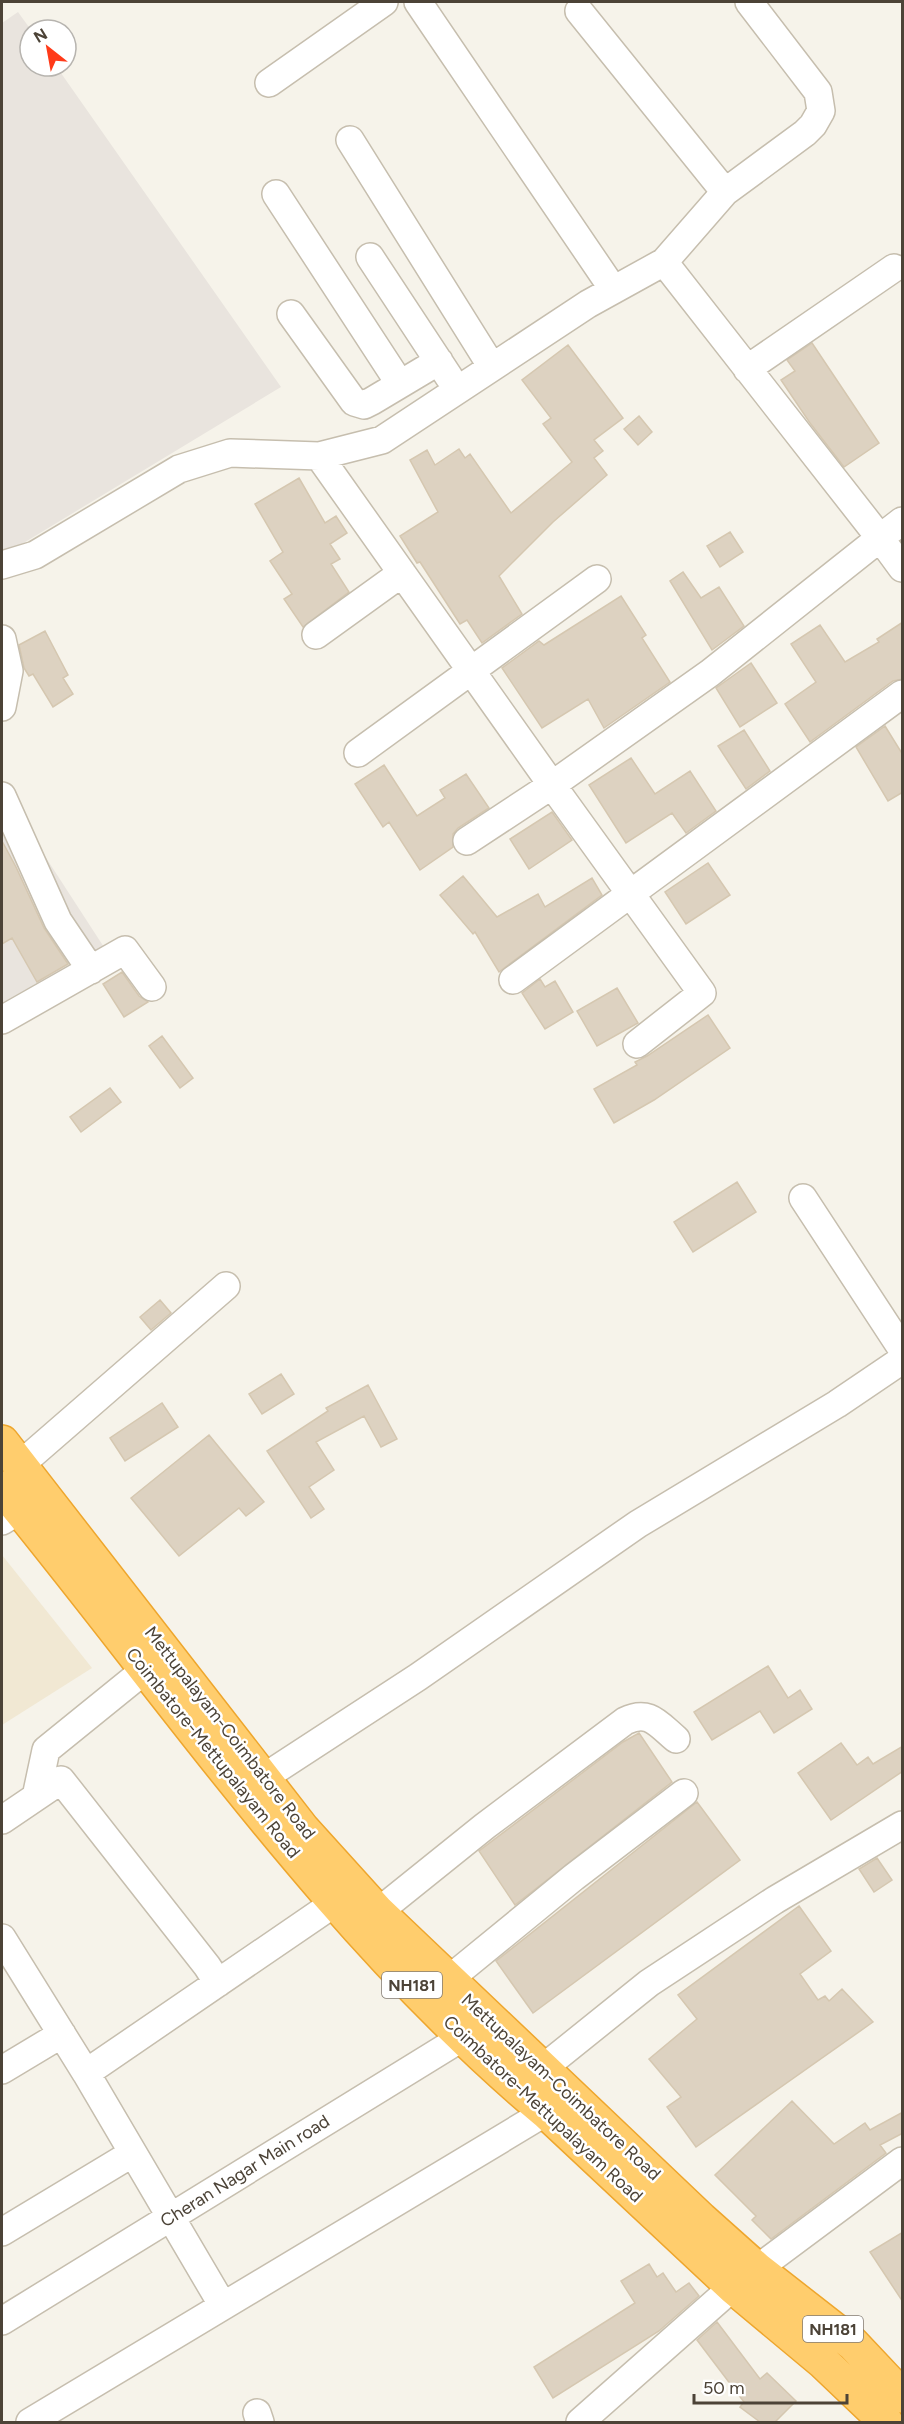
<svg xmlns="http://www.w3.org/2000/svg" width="904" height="2424" font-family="Figtree,sans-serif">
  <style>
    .industrial { fill: #e9e4de }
    .education { fill: #f1e8d3 }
    .building { fill: #ddd2c1; stroke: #d5c7b0; stroke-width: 1.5 }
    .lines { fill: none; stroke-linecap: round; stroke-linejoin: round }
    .minor-casing { stroke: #c6beae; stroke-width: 30 }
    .highway-casing { stroke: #eea62d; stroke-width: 36 }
    .minor { stroke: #fff; stroke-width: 27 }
    .highway { stroke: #ffcd6d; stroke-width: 33 }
    .labels { text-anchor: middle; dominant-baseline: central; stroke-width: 5; stroke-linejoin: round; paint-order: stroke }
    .shield { fill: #fff; stroke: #827b73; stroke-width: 1.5 }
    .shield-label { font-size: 16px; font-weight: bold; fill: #4c4337 }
    .street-label { font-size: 18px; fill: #4c4337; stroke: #fff }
  </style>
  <rect width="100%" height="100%" fill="#f6f3ea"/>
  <!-- industrial -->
  <path class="industrial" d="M 18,12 L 31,30 L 30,66 L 56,66 L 281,387 L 2,556 L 2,23 Z
    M 2,790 L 111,958 L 2,1016 Z"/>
  <!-- education -->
  <path class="education" d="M 2,1555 L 92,1668 L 2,1725 Z"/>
  <!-- building -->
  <path class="building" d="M 812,343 L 879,443 L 844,467 L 810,423 L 781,380 L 795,371 L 787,360 Z
    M 568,345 L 623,418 L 594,440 L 603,451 L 594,458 L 607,475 L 553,522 L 499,576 L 522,614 L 482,643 L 467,620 L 460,624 L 420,562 L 417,563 L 400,536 L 438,512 L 410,460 L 427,450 L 435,465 L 459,449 L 465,458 L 470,454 L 511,513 L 572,462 L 543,424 L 551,418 L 522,380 Z
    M 639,416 L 652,432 L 638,445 L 624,429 Z
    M 299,478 L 325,523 L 336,516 L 347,533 L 330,544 L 340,559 L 331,564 L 349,592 L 303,627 L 284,599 L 292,594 L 270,561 L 283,552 L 255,504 Z
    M 730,532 L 743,552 L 720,567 L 707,546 Z
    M 683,572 L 701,598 L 719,587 L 744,626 L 712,650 L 670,581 Z
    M 621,596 L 646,635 L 642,638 L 670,682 L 604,728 L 588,699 L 542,728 L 502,668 L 539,641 L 544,645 Z
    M 903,622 L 903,679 L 893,681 L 810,742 L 785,704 L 816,682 L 791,644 L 820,625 L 845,662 L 879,642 L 877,639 Z
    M 45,631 L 68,675 L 63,678 L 73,694 L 53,707 L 33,674 L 29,676 L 24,668 L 19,645 Z
    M 751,663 L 777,703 L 740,727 L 716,688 Z
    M 885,726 L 903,755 L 903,792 L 888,801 L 856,747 Z
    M 744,730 L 770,771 L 746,789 L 718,746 Z
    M 631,758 L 655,794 L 690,771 L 716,811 L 686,833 L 672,813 L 626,843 L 589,785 Z
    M 384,765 L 417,816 L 445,798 L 440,790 L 466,774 L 489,808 L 458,828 L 453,834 L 453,847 L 420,870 L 389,822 L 383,827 L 355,784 Z
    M 552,812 L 572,840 L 529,869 L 510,839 Z
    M 2,841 L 16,867 L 44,928 L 68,964 L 37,982 L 12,938 L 2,944 Z
    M 708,863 L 730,895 L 686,924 L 665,892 Z
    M 463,876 L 497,917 L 538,894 L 545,907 L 592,878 L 602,895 L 499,972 L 475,932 L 473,934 L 440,895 Z
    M 122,972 L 139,996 L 148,1002 L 124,1017 L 103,984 Z
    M 540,979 L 545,987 L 555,981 L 573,1012 L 545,1029 L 522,993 Z
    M 617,988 L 638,1023 L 597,1046 L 577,1011 Z
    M 708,1015 L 730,1048 L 654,1100 L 614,1123 L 594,1089 L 637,1065 L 635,1062 L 647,1056 Z
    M 162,1036 L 193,1078 L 180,1088 L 149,1046 Z
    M 110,1088 L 121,1102 L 81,1132 L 70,1117 Z
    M 737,1182 L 756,1212 L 693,1252 L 674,1222 Z
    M 160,1300 L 171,1313 L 151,1330 L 140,1317 Z
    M 281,1374 L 294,1394 L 262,1414 L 249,1394 Z
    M 368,1385 L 397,1439 L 381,1447 L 364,1416 L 316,1442 L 334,1470 L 309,1487 L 324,1509 L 311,1518 L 267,1451 L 328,1411 L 326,1408 Z
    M 162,1403 L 178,1427 L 125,1461 L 110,1438 Z
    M 209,1435 L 264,1502 L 246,1516 L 239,1508 L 179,1556 L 131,1498 Z
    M 768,1666 L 788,1698 L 800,1690 L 812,1709 L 774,1733 L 760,1711 L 712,1740 L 694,1712 Z
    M 639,1733 L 672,1782 L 515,1905 L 479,1851 L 623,1742 Z
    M 841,1743 L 857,1765 L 868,1757 L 873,1764 L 903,1746 L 903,1771 L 831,1820 L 798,1773 Z
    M 697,1802 L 740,1860 L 533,2013 L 496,1961 Z
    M 877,1858 L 892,1880 L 874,1892 L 859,1869 Z
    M 799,1906 L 831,1951 L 800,1974 L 818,2000 L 825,1996 L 829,2001 L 842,1989 L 873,2022 L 696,2147 L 667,2107 L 681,2097 L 649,2059 L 697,2019 L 678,1995 Z
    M 792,2101 L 834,2144 L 865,2123 L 870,2130 L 903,2112 L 903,2133 L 880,2145 L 886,2153 L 771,2239 L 752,2220 L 756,2216 L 715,2175 Z
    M 903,2232 L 903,2302 L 870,2252 Z
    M 649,2264 L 657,2277 L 663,2273 L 676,2292 L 689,2283 L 699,2296 L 659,2331 L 553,2398 L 534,2367 L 635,2303 L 621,2281 Z
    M 717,2322 L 760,2379 L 767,2373 L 796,2401 L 775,2422 L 760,2422 L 740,2407 L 744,2402 L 697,2340 Z"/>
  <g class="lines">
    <!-- minor casing -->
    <g class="minor-casing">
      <path id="minor" d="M 418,2 L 613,289
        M 579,11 L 725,192
        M 269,83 L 384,2
        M 350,140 L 492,367
        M 276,194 L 400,384
        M 370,257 L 449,377
        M 664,262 L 725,192 L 805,133 L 813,125 L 821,111 L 818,92 L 749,2
        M 291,314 L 354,402 L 364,405 L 372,401 L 439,361
        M 747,369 L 894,268
        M 902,521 L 880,538 L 902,568
        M 2,565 L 35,555 L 179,469 L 230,453 L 319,456 L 382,440 L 588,304 L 664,262 L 880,538 L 710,673 L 552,785 L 319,456
        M 316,635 L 402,573
        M 2,639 L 9,671 L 2,707
        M 358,753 L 597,579
        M 2,796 L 58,921 L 91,970
        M 467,841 L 552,785 L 702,993 L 637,1044
        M 513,980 L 902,694
        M 2,1020 L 125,950 L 152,987
        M 803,1198 L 902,1349
        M 20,1465 L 226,1286
        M 2,1521 L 20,1510
        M 263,1778 L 418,1677 L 638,1524 L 837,1404 L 902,1360
        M 36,1797 L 46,1750 L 146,1669
        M 2,1820 L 61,1780 L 207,1966 L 218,1983
        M 378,1912 L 485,1826 L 625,1721 C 649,1709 658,1724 676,1739
        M 2,1938 L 86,2073 L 336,1902
        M 448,1980 L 574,1877 L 684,1793
        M 542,2069 L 649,1983 L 775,1900 L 902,1825
        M 2,2070 L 62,2034
        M 86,2073 L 223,2306
        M 2,2232 L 133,2153
        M 757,2269 L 902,2161
        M 2,2321 L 463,2037 L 478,2023
        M 257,2413 L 260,2422
        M 30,2422 L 546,2112
        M 580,2422 L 733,2287"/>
    </g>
    <!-- highway casing -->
    <g class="highway-casing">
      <path id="highway" d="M 2,1442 L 302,1828 L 378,1912 L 701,2219 L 757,2269 L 853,2344 L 902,2396
        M 2,1488 C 175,1699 335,1936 546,2112 L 733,2287 L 823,2362 L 886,2422"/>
    </g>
    <!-- minor -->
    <use href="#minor" class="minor"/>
    <!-- highway -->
    <use href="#highway" class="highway"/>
  </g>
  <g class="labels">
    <!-- shield labels -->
    <g class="shield">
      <rect x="382" y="1972" width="60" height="26" rx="4.5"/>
      <rect x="803" y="2316" width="60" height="26" rx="4.5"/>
    </g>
    <g class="shield-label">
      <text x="412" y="1985">NH181</text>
      <text x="833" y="2329">NH181</text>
    </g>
    <!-- street labels -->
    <g class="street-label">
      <text transform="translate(230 1733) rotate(52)">Mettupalayam-Coimbatore Road</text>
      <text transform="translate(213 1753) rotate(51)">Coimbatore-Mettupalayam Road</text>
      <text transform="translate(561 2087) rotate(43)">Mettupalayam-Coimbatore Road</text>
      <text transform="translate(543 2109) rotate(43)">Coimbatore-Mettupalayam Road</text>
      <text transform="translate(245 2171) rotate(-32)">Cheran Nagar Main road</text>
    </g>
  </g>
  <!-- border -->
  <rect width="904" height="2424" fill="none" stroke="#4c4337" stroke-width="6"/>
  <!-- north arrow -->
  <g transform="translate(48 48) rotate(329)"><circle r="28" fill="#ffffff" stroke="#b7b4af" stroke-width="1.5"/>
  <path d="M0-4.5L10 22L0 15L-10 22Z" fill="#ff3a19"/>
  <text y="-9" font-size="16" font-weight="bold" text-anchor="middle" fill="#4c4337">N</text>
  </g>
  <!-- scale -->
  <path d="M694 2394v9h153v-9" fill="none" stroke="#4c4337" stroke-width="3"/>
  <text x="703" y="2394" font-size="18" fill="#4c4337" stroke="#ffffff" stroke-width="4.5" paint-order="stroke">50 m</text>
</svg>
